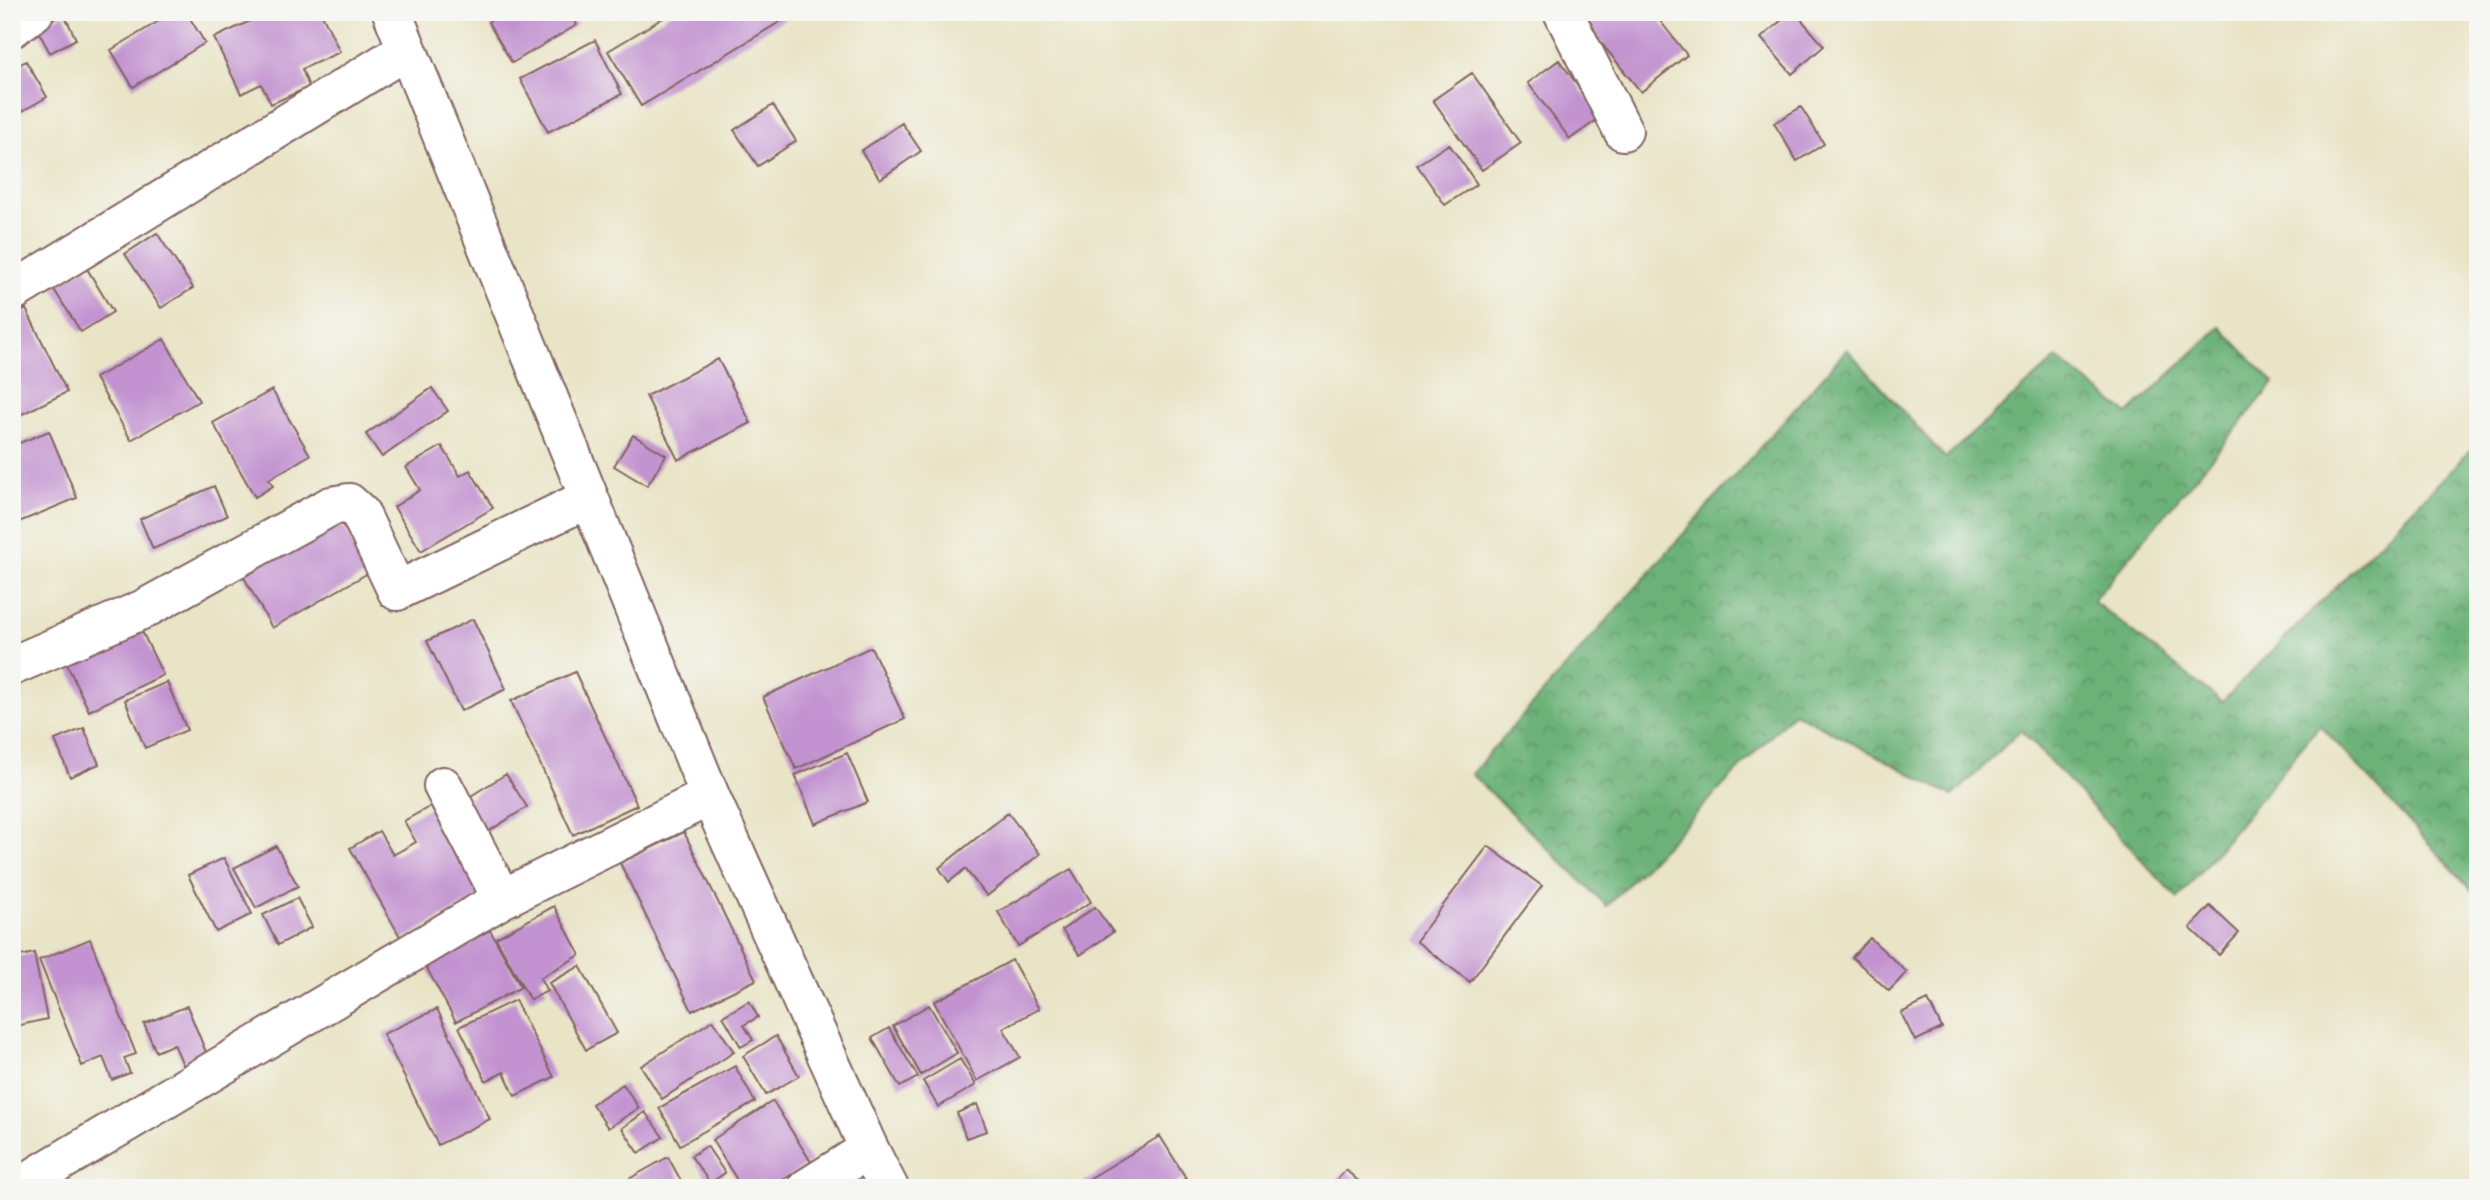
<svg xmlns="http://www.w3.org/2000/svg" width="2490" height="1200" font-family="'IM FELL French Canon',serif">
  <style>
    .forest { fill: url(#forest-crowns); stroke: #5b6852; stroke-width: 2 }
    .building { fill: #c293d0 }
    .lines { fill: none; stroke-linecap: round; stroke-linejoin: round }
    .minor-casing { stroke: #826461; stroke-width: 42 }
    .tertiary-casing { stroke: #826461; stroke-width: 42 }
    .minor { stroke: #fff; stroke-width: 38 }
    .tertiary { stroke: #fff; stroke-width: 38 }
  </style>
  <defs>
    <pattern id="forest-crowns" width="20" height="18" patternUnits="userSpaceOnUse" patternTransform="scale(1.75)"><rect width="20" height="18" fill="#6cb278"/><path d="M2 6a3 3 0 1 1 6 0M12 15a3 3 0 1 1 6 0" fill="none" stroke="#5b9063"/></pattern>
  </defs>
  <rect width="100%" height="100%" fill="#f6f6f2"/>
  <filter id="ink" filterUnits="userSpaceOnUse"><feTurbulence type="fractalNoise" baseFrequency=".0143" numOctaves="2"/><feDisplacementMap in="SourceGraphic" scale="14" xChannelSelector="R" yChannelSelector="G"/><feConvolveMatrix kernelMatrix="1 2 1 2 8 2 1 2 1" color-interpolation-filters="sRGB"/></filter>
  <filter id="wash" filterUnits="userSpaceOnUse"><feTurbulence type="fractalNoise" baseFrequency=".00686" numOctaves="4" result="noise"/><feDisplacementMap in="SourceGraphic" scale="28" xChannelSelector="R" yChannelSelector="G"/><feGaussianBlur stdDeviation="1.57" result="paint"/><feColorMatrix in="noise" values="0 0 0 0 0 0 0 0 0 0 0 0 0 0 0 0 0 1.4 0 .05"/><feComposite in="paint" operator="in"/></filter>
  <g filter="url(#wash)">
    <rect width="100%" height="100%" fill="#e9e4c6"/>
    <!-- forest -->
    <path class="forest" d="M 2220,327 L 2274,383 L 2093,601 L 2222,702 L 2478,443 L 2478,897 L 2320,725 L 2178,899 L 2021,730 L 1953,796 L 1794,712 L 1607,906 L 1471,774 L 1847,349 L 1945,458 L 2057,358 L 2128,414 Z"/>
    <g id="blocks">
      <!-- building -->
      <path class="building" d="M 174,12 L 186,12 L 205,43 L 133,87 L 111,50 Z
        M 269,12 L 321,12 L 340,52 L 302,69 L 309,87 L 271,104 L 261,84 L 241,94 L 214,38 Z
        M 504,12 L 569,12 L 577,25 L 512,63 L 488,22 Z
        M 673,12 L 796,12 L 641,106 L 608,51 Z
        M 1576,12 L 1653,12 L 1687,55 L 1641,92 Z
        M 1791,12 L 1795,12 L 1824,46 L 1792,74 L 1761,38 Z
        M 64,14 L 76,39 L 50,53 L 36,27 Z
        M 595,40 L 622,94 L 548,132 L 520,79 Z
        M 1559,60 L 1601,117 L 1570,139 L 1528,83 Z
        M 26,61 L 47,97 L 12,117 L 12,69 Z
        M 1472,73 L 1521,143 L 1482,170 L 1433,100 Z
        M 773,105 L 796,141 L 758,166 L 734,130 Z
        M 1801,107 L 1824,144 L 1797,161 L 1774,123 Z
        M 902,123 L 921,151 L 880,179 L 861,151 Z
        M 1449,144 L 1477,184 L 1445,205 L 1417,165 Z
        M 157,233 L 193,288 L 161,308 L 125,254 Z
        M 86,267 L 113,312 L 81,332 L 53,288 Z
        M 26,309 L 67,392 L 12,419 L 12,316 Z
        M 164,339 L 199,401 L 131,440 L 95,378 Z
        M 718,359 L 751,423 L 678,460 L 646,396 Z
        M 432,388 L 448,411 L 382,457 L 366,434 Z
        M 272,390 L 310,455 L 269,479 L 273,486 L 255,497 L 213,423 Z
        M 49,431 L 77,498 L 19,522 L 12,507 L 12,446 Z
        M 633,435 L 666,455 L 647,486 L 614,466 Z
        M 442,446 L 460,476 L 470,470 L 493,508 L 421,551 L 394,507 L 420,490 L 406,467 Z
        M 214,486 L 227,516 L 153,549 L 140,519 Z
        M 338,517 L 370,572 L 272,628 L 241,572 Z
        M 135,617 L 163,675 L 89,711 L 61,652 Z
        M 473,619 L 506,689 L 461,711 L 427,641 Z
        M 871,647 L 905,719 L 796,769 L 763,697 Z
        M 575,672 L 637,805 L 573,835 L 511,701 Z
        M 167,682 L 187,730 L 145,748 L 125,700 Z
        M 84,728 L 99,764 L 70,777 L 55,740 Z
        M 847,753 L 868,802 L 815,824 L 795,775 Z
        M 506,774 L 527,807 L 486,833 L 466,799 Z
        M 431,806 L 482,895 L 402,940 L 350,848 L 379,831 L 393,855 L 416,842 L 404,821 Z
        M 1008,813 L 1040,854 L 987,896 L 965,869 L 949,882 L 939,868 Z
        M 684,832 L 756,980 L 692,1011 L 620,863 Z
        M 276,846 L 298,886 L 256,908 L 234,868 Z
        M 1488,846 L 1542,886 L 1470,982 L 1416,941 Z
        M 224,858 L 252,914 L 216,932 L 188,875 Z
        M 1071,869 L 1091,902 L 1018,946 L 998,912 Z
        M 297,898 L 312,927 L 278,945 L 263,915 Z
        M 554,906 L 580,955 L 540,978 L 547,991 L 530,1000 L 496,938 Z
        M 2210,906 L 2239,933 L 2219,955 L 2190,928 Z
        M 1095,907 L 1113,932 L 1080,955 L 1062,930 Z
        M 490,930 L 521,987 L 456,1022 L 425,965 Z
        M 1870,938 L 1907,972 L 1889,991 L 1852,957 Z
        M 90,939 L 136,1054 L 124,1058 L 130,1073 L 112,1080 L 103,1057 L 82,1066 L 39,960 Z
        M 34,953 L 47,1019 L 12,1027 L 12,958 Z
        M 1012,960 L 1039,1009 L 1003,1028 L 1020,1057 L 977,1081 L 934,1002 Z
        M 580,966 L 617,1033 L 586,1050 L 549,983 Z
        M 515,1000 L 554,1077 L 515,1096 L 504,1072 L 486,1081 L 459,1027 Z
        M 1928,1000 L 1942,1028 L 1915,1041 L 1901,1013 Z
        M 749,1001 L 758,1017 L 744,1025 L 753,1040 L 741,1047 L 723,1016 Z
        M 929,1005 L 957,1053 L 921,1075 L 893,1026 Z
        M 187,1006 L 208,1057 L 184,1067 L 174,1044 L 156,1052 L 144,1024 Z
        M 437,1009 L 490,1119 L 438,1145 L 383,1034 Z
        M 713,1020 L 734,1052 L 662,1099 L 641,1066 Z
        M 889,1028 L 918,1077 L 900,1087 L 872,1038 Z
        M 776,1036 L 799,1076 L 766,1095 L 743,1056 Z
        M 960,1059 L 976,1085 L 938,1107 L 923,1081 Z
        M 735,1066 L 755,1102 L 680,1145 L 659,1108 Z
        M 623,1084 L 639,1108 L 608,1128 L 592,1104 Z
        M 773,1101 L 811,1162 L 770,1188 L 742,1188 L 712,1140 Z
        M 977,1104 L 987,1131 L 966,1138 L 957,1113 Z
        M 645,1112 L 663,1137 L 639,1153 L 622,1128 Z
        M 1160,1136 L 1186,1178 L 1169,1188 L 1074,1188 Z
        M 707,1146 L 725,1173 L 710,1183 L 691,1156 Z
        M 668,1157 L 685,1188 L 613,1188 Z
        M 1346,1170 L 1364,1186 L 1362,1188 L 1329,1188 Z"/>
    </g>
  </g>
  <g filter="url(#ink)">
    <use href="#blocks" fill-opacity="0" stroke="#826461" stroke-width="2"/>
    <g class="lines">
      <!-- minor casing -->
      <g class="minor-casing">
        <path id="minor" d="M 1563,12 L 1623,131
          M 12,28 L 34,12
          M 12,292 L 406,50
          M 12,666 L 144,609 L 331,506 L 349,503 L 360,513 L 397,591 L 589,498
          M 443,786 L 502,899
          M 38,1175 L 502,899 L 710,796
          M 807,1188 L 869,1149"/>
      </g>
      <!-- tertiary casing -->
      <g class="tertiary-casing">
        <path id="tertiary" d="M 392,12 L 710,796 L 869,1149 L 889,1188"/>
      </g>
      <!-- minor -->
      <use href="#minor" class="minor"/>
      <!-- tertiary -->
      <use href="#tertiary" class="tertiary"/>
    </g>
  </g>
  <!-- margin -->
  <rect width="2490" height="1200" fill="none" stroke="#f6f6f2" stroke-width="42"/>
</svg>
